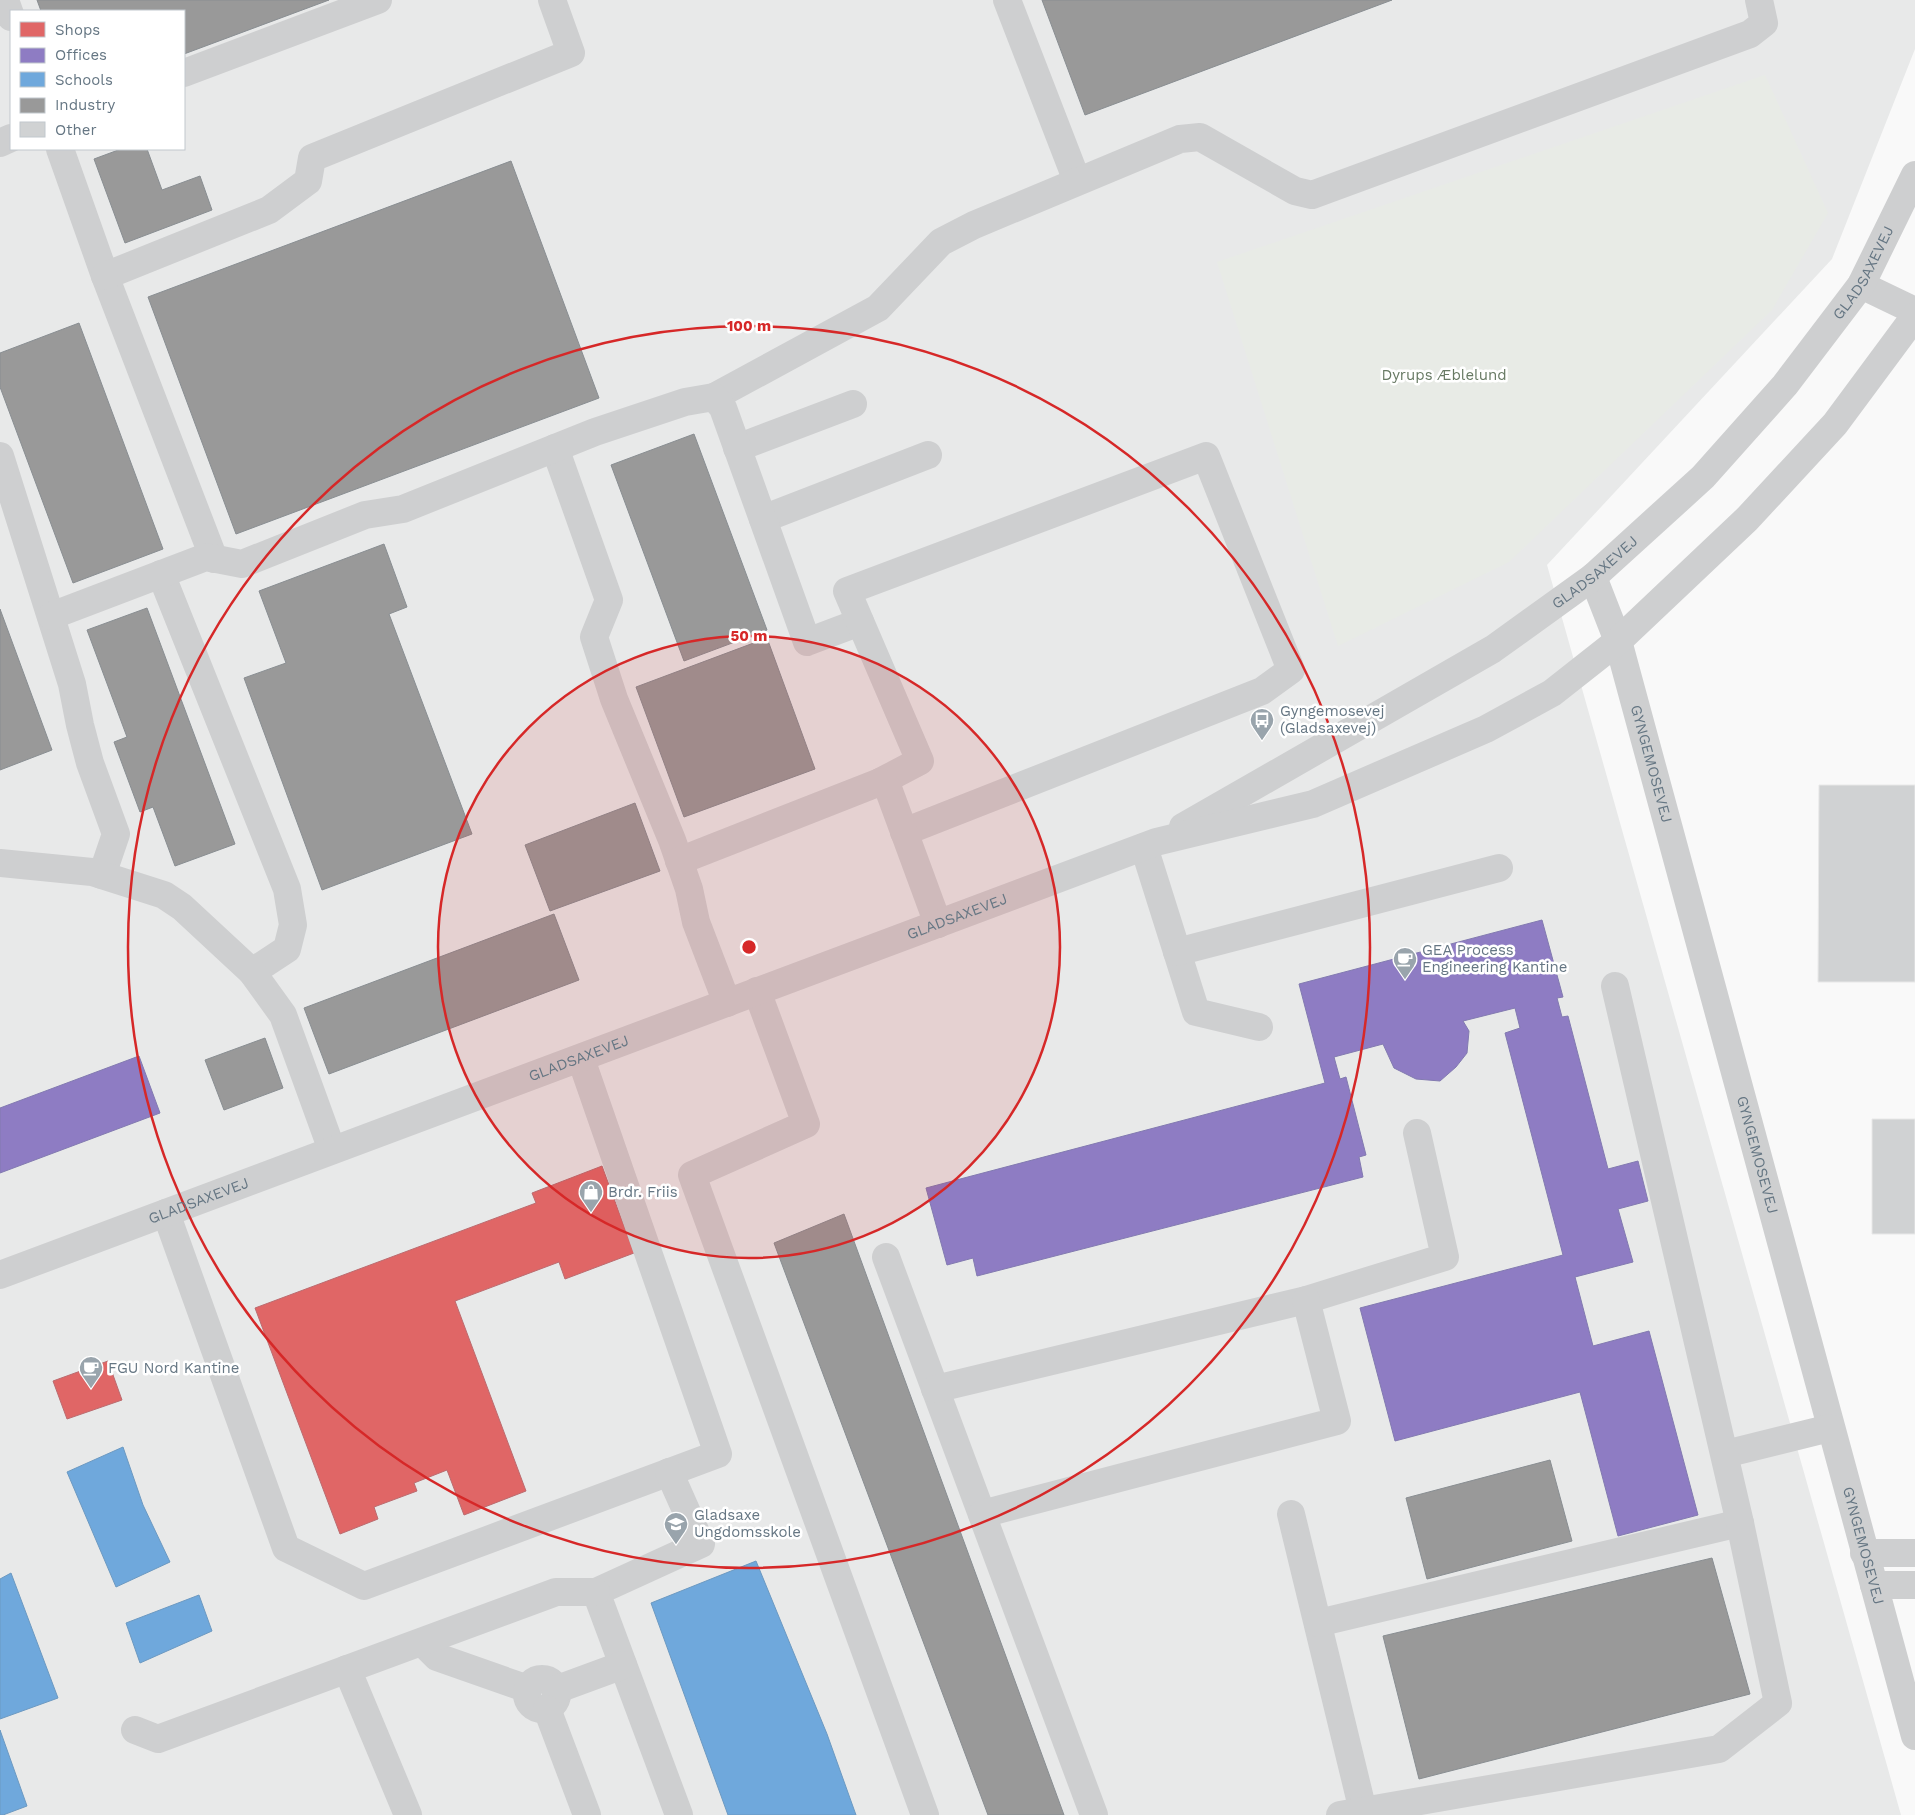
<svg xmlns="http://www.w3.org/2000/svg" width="1915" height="1815" font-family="'Work Sans',sans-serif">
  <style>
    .built { fill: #e8e9e9; fill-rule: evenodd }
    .green { fill: #e8ebe6 }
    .shops { fill: #e06666; stroke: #bb6b6f }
    .offices { fill: #8e7cc3; stroke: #827ab0 }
    .schools { fill: #6fa8dc; stroke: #6c99c1 }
    .industry { fill: #999; stroke: #898e92 }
    .building { fill: #d0d2d3; stroke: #e8e8e8 }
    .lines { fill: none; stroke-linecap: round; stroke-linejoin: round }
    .minor { stroke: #cecfd0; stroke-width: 28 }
    .ring { fill: none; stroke: #d62828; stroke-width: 2.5 }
    .labels { text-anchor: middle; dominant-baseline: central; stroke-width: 5; stroke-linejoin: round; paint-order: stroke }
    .street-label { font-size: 15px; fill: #657683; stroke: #fff }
    .park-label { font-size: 15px; fill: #687a64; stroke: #fff }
    .poi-label { font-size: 15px; fill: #657683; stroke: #fff; text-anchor: start }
    .centre { fill: #d62828; stroke: #fff; stroke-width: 2.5 }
    .ring-label { font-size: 15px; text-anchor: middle; font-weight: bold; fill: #d62828; stroke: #fff; stroke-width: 5; stroke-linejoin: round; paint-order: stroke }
  </style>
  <rect width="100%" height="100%" fill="#f9f9f9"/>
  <!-- built -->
  <path class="built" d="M 0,0 L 1915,0 L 1915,49 L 1832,259 L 1547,565 L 1901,1815 L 0,1815 ZM 11,11 L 184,11 L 184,149 L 11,149 Z"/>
  <!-- green -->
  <path class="green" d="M 1765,75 L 1828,213 L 1772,310 L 1509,562 L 1338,646 L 1217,262 Z"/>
  <!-- shops -->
  <path class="shops" d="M 602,1166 L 634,1253 L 565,1279 L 559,1262 L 455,1301 L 526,1491 L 464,1515 L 447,1470 L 414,1483 L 417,1491 L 374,1507 L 378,1519 L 340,1534 L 255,1308 L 536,1203 L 532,1193 Z
    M 108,1361 L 122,1400 L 67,1419 L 53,1381 Z"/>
  <!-- offices -->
  <path class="offices" d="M 1542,920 L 1563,997 L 1557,998 L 1562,1017 L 1568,1016 L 1608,1169 L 1638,1161 L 1648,1201 L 1618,1209 L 1633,1262 L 1575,1277 L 1593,1346 L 1649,1331 L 1698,1515 L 1618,1536 L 1580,1392 L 1395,1441 L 1360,1308 L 1563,1255 L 1505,1033 L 1520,1028 L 1515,1008 L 1463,1021 L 1469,1031 L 1467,1053 L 1456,1067 L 1440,1081 L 1416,1079 L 1394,1068 L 1383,1044 L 1334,1057 L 1340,1079 L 1346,1077 L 1366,1155 L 1359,1157 L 1363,1177 L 977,1276 L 973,1258 L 947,1265 L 926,1188 L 1325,1083 L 1299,984 Z
    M 139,1056 L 160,1113 L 0,1173 L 0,1108 Z"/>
  <!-- schools -->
  <path class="schools" d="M 123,1447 L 143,1505 L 170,1562 L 116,1587 L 67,1472 Z
    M 756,1561 L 827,1734 L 856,1815 L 728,1815 L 651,1603 Z
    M 11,1573 L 58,1698 L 0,1719 L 0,1579 Z
    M 199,1595 L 212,1631 L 140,1663 L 126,1623 Z
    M 0,1730 L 27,1806 L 3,1815 L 0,1815 Z"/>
  <!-- industry -->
  <path class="industry" d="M 37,0 L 329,0 L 184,54 L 184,11 L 41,11 Z
    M 1042,0 L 1392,0 L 1085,115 Z
    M 121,149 L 147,149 L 162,190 L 200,176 L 212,210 L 125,243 L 94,159 Z
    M 511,161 L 599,398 L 236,534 L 148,297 Z
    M 79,323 L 163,549 L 73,583 L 0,387 L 0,353 Z
    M 694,434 L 767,630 L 684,661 L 611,465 Z
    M 384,544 L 407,607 L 389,614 L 472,834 L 322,890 L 244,678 L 286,663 L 259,591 Z
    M 147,608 L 235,844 L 175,866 L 153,807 L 140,812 L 114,742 L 127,737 L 87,630 Z
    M 0,609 L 52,750 L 0,770 Z
    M 767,638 L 815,769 L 684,817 L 636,687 Z
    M 635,803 L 660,871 L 550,911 L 525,845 Z
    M 554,914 L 579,980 L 329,1074 L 304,1008 Z
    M 265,1038 L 283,1088 L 224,1110 L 205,1060 Z
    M 844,1214 L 1064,1815 L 988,1815 L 774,1243 Z
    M 1550,1460 L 1572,1541 L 1427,1579 L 1406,1498 Z
    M 1712,1558 L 1750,1694 L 1419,1779 L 1383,1636 Z"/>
  <!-- building -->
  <path class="building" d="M 1819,785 L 1915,785 L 1915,982 L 1818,982 Z
    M 1872,1119 L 1915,1119 L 1915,1234 L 1872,1234 Z"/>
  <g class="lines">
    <!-- minor -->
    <g class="minor">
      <path d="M 5,0 L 11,17"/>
      <path d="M 1007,0 L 1077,181"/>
      <path d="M 184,73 L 378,0"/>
      <path d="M 0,143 L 11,138"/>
      <path d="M 60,149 L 105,276 L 214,559"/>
      <path d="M 105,276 L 269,210 L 308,181 L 312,158 L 571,53 L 552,0"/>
      <path d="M 1861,285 L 1915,311"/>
      <path d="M 714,397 L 878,308 L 941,242 L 974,225 L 1180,139 L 1200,137 L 1295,191 L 1312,195 L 1750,34 L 1764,23 L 1759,0"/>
      <path d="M 555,448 L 609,600 L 594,637 L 614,699 L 672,840 L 689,889 L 696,922 L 727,1003"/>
      <path d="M 737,448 L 853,404"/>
      <path d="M 0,456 L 72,684 L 80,725 L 90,763 L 116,834 L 102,875"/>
      <path d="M 763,519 L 928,455"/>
      <path d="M 161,574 L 287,889 L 293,925 L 287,949 L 252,972"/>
      <path id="s1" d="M 1593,577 L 1618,641 L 1915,1736"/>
      <path d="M 51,616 L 206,557 L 242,564 L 365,515 L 403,509 L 595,432 L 685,402 L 714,397 L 723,408 L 807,642 L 860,622"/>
      <path d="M 880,782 L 920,761 L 847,591 L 1206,456 L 1291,670 L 1262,691 L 904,832"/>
      <path id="s2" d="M 1183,827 L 1493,649 L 1593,577 L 1703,477 L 1785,385 L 1861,285 L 1915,175"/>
      <path d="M 1144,847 L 1196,1012 L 1259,1027"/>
      <path d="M 679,861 L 880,782 L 888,788 L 938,924"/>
      <path d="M 0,863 L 92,872 L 164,895 L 182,907 L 252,972 L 283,1015 L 332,1150"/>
      <path d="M 1177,952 L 1499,868"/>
      <path d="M 757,991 L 806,1124 L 692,1175 L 925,1815"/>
      <path d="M 166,1213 L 286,1548 L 364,1586 L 718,1454 L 581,1059"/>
      <path d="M 886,1257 L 1094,1815"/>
      <path id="s3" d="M 0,1275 L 1156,842 L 1313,804 L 1486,729 L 1552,693 L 1618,641 L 1747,519 L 1835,424 L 1915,316"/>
      <path d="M 935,1389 L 1306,1300 L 1445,1257 L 1417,1133"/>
      <path d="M 1725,1454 L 1830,1428"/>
      <path d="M 669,1472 L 701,1544 L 596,1592 L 679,1815"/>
      <path d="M 982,1514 L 1337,1421 L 1306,1300"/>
      <path d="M 1291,1514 L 1363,1811"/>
      <path d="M 1864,1553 L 1915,1553"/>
      <path d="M 1874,1585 L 1915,1585"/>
      <path d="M 1318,1623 L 1740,1523"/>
      <path d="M 422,1642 L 437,1657 L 528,1689"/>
      <path d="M 347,1669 L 408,1815"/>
      <circle cx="542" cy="1694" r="15"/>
      <path d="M 555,1690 L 623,1665"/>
      <path d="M 547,1709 L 587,1815"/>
      <path d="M 135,1730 L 158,1739 L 556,1592 L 596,1592"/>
      <path d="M 1340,1815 L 1719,1749 L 1778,1703 L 1740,1523 L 1615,986"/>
    </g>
  </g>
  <!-- distance rings -->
  <circle cx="749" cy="947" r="311" fill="#d62828" fill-opacity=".12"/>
  <g class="ring">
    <circle cx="749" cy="947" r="311"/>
    <circle cx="749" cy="947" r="621"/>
  </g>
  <!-- icons -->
  <defs>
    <g id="bus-pin" transform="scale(1.25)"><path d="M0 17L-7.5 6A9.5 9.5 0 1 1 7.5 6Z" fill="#99a4ac" stroke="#fff"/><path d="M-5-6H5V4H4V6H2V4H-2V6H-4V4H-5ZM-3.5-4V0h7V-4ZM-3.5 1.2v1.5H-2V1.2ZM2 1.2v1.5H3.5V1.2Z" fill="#fff"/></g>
    <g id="cafe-pin" transform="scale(1.25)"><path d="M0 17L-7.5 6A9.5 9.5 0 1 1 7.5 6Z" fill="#99a4ac" stroke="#fff"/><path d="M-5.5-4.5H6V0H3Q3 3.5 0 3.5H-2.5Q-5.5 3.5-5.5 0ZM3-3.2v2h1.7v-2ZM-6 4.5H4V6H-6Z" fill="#fff"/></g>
    <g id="shop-pin" transform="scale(1.25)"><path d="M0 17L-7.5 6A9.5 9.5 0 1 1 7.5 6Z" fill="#99a4ac" stroke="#fff"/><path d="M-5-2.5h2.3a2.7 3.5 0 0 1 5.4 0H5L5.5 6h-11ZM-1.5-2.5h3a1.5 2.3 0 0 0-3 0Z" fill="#fff"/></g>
    <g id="school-pin" transform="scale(1.25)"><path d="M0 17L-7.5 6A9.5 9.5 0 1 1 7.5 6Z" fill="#99a4ac" stroke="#fff"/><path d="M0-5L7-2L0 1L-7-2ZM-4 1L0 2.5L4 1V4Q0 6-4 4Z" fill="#fff"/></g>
  </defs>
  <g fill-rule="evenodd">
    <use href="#bus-pin" x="1262" y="720"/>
    <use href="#cafe-pin" x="1405" y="959"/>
    <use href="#shop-pin" x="591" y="1192"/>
    <use href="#cafe-pin" x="91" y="1368"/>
    <use href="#school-pin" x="676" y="1524"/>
  </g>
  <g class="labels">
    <!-- street labels -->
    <g class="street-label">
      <text stroke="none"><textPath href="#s2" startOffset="890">GLADSAXEVEJ</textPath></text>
      <text stroke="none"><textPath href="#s2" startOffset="485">GLADSAXEVEJ</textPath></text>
      <text stroke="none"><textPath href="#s1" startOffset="196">GYNGEMOSEVEJ</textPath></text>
      <text stroke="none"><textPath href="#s3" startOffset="1022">GLADSAXEVEJ</textPath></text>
      <text stroke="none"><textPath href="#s3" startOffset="618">GLADSAXEVEJ</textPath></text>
      <text stroke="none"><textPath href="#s1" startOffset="601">GYNGEMOSEVEJ</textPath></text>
      <text stroke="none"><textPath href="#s3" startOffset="212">GLADSAXEVEJ</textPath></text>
      <text stroke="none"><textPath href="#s1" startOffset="1006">GYNGEMOSEVEJ</textPath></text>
    </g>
    <!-- park labels -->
    <g class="park-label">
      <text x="1444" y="375">Dyrups Æblelund</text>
    </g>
    <!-- poi labels -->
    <g class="poi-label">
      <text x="1280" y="711">Gyngemosevej<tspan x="1280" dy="17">(Gladsaxevej)</tspan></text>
      <text x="1422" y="950">GEA Process<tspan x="1422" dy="17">Engineering Kantine</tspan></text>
      <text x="608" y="1192">Brdr. Friis</text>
      <text x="108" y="1368">FGU Nord Kantine</text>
      <text x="694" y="1515">Gladsaxe<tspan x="694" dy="17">Ungdomsskole</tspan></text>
    </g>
  </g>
  <circle cx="749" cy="947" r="8" class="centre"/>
  <g class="ring-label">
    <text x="749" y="331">100 m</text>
    <text x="749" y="641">50 m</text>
  </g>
  <!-- legend -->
  <rect x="10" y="10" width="175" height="140" fill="#ffffff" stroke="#c1c8cd"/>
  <rect x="20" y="22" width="25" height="15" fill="#e06666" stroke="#c1c8cd"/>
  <text x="55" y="35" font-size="15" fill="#657683">Shops</text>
  <rect x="20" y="48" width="25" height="15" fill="#8e7cc3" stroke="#c1c8cd"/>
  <text x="55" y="60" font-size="15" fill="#657683">Offices</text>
  <rect x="20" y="72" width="25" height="15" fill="#6fa8dc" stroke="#c1c8cd"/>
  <text x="55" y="85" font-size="15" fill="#657683">Schools</text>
  <rect x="20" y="98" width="25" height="15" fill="#999999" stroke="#c1c8cd"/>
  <text x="55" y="110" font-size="15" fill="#657683">Industry</text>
  <rect x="20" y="122" width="25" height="15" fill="#d0d2d3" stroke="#c1c8cd"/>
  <text x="55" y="135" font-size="15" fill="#657683">Other</text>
</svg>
